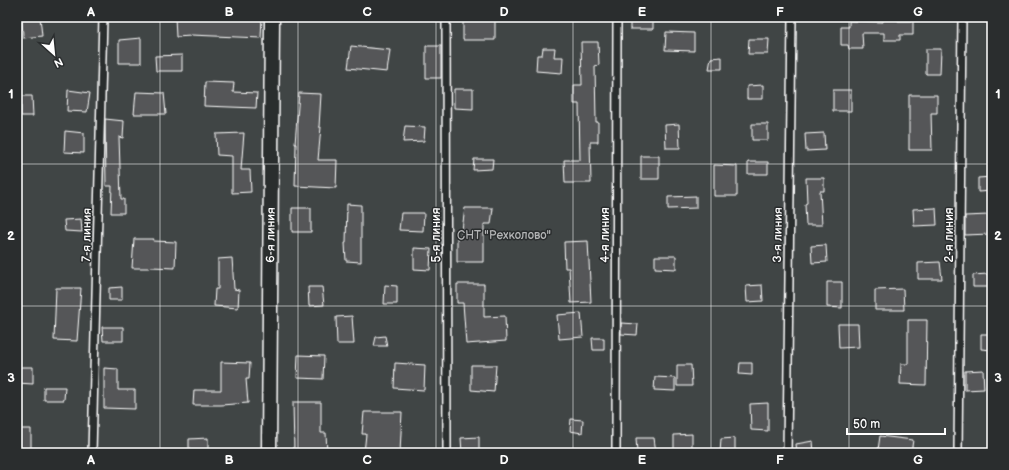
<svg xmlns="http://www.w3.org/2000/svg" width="1009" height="470" font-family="'Balsamiq Sans',sans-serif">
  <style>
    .green { fill: #414445; stroke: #a0a2a2 }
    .building { fill: #555758; stroke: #fff }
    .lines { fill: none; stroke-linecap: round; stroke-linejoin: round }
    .service-casing { stroke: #fff; stroke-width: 10 }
    .minor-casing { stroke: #fff; stroke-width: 17 }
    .service { stroke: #2a2d2e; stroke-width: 7 }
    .minor { stroke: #2a2d2e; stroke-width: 14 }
    .grid { fill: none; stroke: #fff; stroke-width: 1; stroke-opacity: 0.55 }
    .labels { text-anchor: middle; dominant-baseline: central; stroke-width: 3; stroke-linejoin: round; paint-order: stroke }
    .street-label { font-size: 12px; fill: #fff; stroke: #2a2d2e }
    .park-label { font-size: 12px; fill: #b3b4b5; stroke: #2a2d2e }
    .neatline { fill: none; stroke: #fff; stroke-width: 1.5 }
    .grid-label { font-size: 13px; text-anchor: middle; font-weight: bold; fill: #fff }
  </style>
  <rect width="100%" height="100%" fill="#2a2d2e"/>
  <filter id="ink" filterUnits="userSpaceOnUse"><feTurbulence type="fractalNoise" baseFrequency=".025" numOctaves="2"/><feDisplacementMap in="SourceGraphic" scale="8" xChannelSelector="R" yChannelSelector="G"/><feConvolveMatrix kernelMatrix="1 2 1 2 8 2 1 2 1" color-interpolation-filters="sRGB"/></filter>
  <g filter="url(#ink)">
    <!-- green -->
    <path class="green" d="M 17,17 L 992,17 L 992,453 L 17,453 Z"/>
    <!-- building -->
    <path class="building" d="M 22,17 L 40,17 L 42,36 L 23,38 Z
      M 175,17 L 262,17 L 261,38 L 191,35 L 191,36 L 176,37 Z
      M 463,17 L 495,17 L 495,40 L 463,40 Z
      M 630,17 L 653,17 L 653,29 L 630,29 Z
      M 883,17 L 898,17 L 898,21 L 913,21 L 913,35 L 900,35 L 900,40 L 884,40 L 884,33 L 862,33 L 863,49 L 849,49 L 848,45 L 841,45 L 841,27 L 849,27 L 849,21 L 883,22 Z
      M 666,32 L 694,33 L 694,51 L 665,50 Z
      M 141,38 L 141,63 L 119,63 L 119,40 Z
      M 749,39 L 769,39 L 768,54 L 748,54 Z
      M 581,42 L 598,42 L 599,65 L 595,66 L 596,122 L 598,122 L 598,142 L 590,142 L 591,183 L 565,183 L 564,160 L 580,160 L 579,104 L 574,104 L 574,85 L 582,85 Z
      M 351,46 L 390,50 L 387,72 L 348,68 Z
      M 426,46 L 441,46 L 441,78 L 426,78 Z
      M 543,48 L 555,48 L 554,57 L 563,57 L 562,73 L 536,71 L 537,55 L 542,55 Z
      M 926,49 L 941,49 L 940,74 L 926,74 Z
      M 182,55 L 182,71 L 156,71 L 155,56 Z
      M 722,57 L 722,69 L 709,69 L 711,58 Z
      M 205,82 L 234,83 L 233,92 L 257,93 L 256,108 L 204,106 Z
      M 763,85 L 763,99 L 747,99 L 747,86 Z
      M 454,89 L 473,89 L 473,109 L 454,108 Z
      M 68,90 L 90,93 L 87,112 L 67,111 Z
      M 833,90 L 851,90 L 851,111 L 833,111 Z
      M 136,92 L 164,93 L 166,114 L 134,114 Z
      M 299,93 L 321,94 L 319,127 L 321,127 L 318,160 L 337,160 L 336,188 L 295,186 L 296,144 L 295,144 Z
      M 909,95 L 937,95 L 937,113 L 931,113 L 932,150 L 909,150 Z
      M 21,96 L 32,96 L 33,116 L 21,116 Z
      M 105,119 L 124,121 L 123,138 L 119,137 L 121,199 L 124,199 L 124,213 L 111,213 L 112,186 L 106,186 Z
      M 679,124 L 680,148 L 666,148 L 665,125 Z
      M 752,124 L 768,124 L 768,140 L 752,140 Z
      M 405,126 L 425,127 L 424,141 L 403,142 Z
      M 65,131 L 84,133 L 84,153 L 64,152 Z
      M 244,133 L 241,170 L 250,170 L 251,192 L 232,193 L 232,156 L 217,155 L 216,134 Z
      M 824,133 L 825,150 L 806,151 L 805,134 Z
      M 641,156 L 659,156 L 659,179 L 641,179 Z
      M 474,159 L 493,159 L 492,169 L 473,170 Z
      M 748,162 L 768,162 L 768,174 L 748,174 Z
      M 714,165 L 737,166 L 737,196 L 714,196 Z
      M 992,177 L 992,191 L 978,192 L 978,178 Z
      M 806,178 L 824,178 L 824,191 L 820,191 L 822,225 L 806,225 L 805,204 L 807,203 Z
      M 696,196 L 696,208 L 668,209 L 668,197 Z
      M 347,204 L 361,205 L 361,262 L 346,261 L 345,243 L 346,243 Z
      M 292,208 L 311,208 L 311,232 L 292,232 Z
      M 465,208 L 493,208 L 491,224 L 484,224 L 484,262 L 457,262 L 457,237 L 461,237 Z
      M 936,208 L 937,225 L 914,226 L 913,209 Z
      M 401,213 L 424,213 L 423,231 L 399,230 Z
      M 989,215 L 990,234 L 965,235 L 965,216 Z
      M 81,219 L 82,232 L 65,231 L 64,220 Z
      M 134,239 L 154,239 L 153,241 L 176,242 L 175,268 L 151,267 L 150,268 L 132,268 Z
      M 588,241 L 591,302 L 571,303 L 569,268 L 565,268 L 564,242 Z
      M 826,245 L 827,262 L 812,263 L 811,246 Z
      M 414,248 L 431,249 L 430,270 L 414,269 Z
      M 655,256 L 676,256 L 676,269 L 655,268 Z
      M 232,258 L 234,289 L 239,290 L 238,308 L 214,306 L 215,289 L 218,289 L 218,259 Z
      M 940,262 L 942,279 L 918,279 L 918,263 Z
      M 988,274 L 988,287 L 973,287 L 973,275 Z
      M 827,282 L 842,282 L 842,308 L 827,307 Z
      M 457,284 L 484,284 L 484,317 L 505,316 L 506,341 L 466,344 L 463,303 L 457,303 Z
      M 385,285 L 397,286 L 397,304 L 384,304 Z
      M 762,285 L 763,301 L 747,302 L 746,286 Z
      M 122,287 L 122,300 L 109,300 L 109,288 Z
      M 308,287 L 322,287 L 324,305 L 309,306 Z
      M 56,288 L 81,288 L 77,341 L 54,340 Z
      M 903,289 L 904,310 L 875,310 L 875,290 Z
      M 581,313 L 583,337 L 559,339 L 557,315 Z
      M 352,316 L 354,344 L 337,344 L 336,317 Z
      M 908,320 L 927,320 L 926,385 L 900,384 L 901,364 L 908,364 Z
      M 621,323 L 638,324 L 637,335 L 621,334 Z
      M 838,324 L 858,324 L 859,347 L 839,348 Z
      M 102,327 L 123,327 L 123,341 L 103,341 Z
      M 981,334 L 992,334 L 992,350 L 981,349 Z
      M 385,336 L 387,346 L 374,346 L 376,337 Z
      M 592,338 L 604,338 L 604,350 L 593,350 Z
      M 298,355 L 324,356 L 323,379 L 297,378 Z
      M 221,362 L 250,363 L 249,379 L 246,379 L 248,403 L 221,405 L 193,405 L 194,390 L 221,390 Z
      M 395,363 L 425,365 L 424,390 L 394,388 Z
      M 740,363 L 752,363 L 752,375 L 739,374 Z
      M 471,365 L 496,365 L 494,392 L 471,390 Z
      M 677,365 L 691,365 L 692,386 L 677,386 Z
      M 17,367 L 33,367 L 33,384 L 17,383 Z
      M 104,368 L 118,369 L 118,390 L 135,390 L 135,409 L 104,408 Z
      M 983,370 L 984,389 L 965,390 L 965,371 Z
      M 655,377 L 675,378 L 675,391 L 654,390 Z
      M 44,387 L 65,387 L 64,400 L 44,400 Z
      M 293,402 L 321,402 L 321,433 L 326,433 L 327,453 L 294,453 Z
      M 768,403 L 768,431 L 751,430 L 750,404 Z
      M 364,412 L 402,412 L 400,453 L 364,453 L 366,434 L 362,434 Z
      M 571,419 L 583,420 L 582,433 L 570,431 Z
      M 17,429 L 31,429 L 31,450 L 17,450 Z
      M 692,434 L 692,452 L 674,451 L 674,435 Z
      M 880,436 L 913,440 L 911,453 L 878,450 Z
      M 479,437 L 479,453 L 462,453 L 461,438 Z
      M 208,438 L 208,453 L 189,453 L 189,439 Z
      M 636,438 L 654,438 L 656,453 L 637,453 Z
      M 735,438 L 735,453 L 720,453 L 721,439 Z
      M 813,441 L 814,453 L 797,453 L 796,444 Z"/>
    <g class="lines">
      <!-- service casing -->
      <g class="service-casing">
        <path id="service" d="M 446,17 L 447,453
          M 92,453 L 103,17
          M 616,453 L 617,17
          M 787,453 L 792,17
          M 958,453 L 962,17"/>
      </g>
      <!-- minor casing -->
      <g class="minor-casing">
        <g id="minor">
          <path id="s1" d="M 269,453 L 272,17"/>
        </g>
      </g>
      <!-- service -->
      <use href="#service" class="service"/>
      <!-- minor -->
      <use href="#minor" class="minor"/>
    </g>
  </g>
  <!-- grid -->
  <path class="grid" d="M 160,17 L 160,453M 298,17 L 298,453M 436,17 L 436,453M 573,17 L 573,453M 711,17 L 711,453M 849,17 L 849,453M 17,164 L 992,164M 17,306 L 992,306"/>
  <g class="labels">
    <!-- street labels -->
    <g class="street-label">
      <text transform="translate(87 235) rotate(-89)">7-я линия</text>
      <text stroke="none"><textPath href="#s1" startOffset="218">6-я линия</textPath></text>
      <text transform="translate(436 235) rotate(-90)">5-я линия</text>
      <text transform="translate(605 235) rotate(-90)">4-я линия</text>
      <text transform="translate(778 235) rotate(-89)">3-я линия</text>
      <text transform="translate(949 235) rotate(-90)">2-я линия</text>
    </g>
    <!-- park labels -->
    <g class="park-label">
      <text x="504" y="235">СНТ "Рехколово"</text>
    </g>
  </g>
  <!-- margin -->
  <rect width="1009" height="470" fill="none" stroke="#2a2d2e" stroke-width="44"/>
  <!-- north arrow -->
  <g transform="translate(54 54) rotate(153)" stroke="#2a2d2e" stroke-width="3" paint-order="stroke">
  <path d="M0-3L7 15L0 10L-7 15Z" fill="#ffffff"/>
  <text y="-6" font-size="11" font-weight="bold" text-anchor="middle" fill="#ffffff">N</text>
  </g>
  <!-- scale -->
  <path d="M847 428v6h98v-6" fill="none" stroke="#ffffff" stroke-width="2"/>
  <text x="853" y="428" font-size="12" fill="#ffffff" stroke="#2a2d2e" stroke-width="3" paint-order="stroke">50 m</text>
  <rect x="22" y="22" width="965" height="426" class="neatline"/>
  <g class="grid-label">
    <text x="91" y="16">A</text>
    <text x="229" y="16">B</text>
    <text x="367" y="16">C</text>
    <text x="504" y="16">D</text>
    <text x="642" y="16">E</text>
    <text x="780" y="16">F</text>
    <text x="918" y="16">G</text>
    <text x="11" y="98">1</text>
    <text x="998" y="98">1</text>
    <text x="11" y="240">2</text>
    <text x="998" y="240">2</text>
    <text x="11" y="382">3</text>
    <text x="998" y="382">3</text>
    <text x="91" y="464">A</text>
    <text x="229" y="464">B</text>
    <text x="367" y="464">C</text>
    <text x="504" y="464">D</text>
    <text x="642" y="464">E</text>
    <text x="780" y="464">F</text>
    <text x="918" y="464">G</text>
  </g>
</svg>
